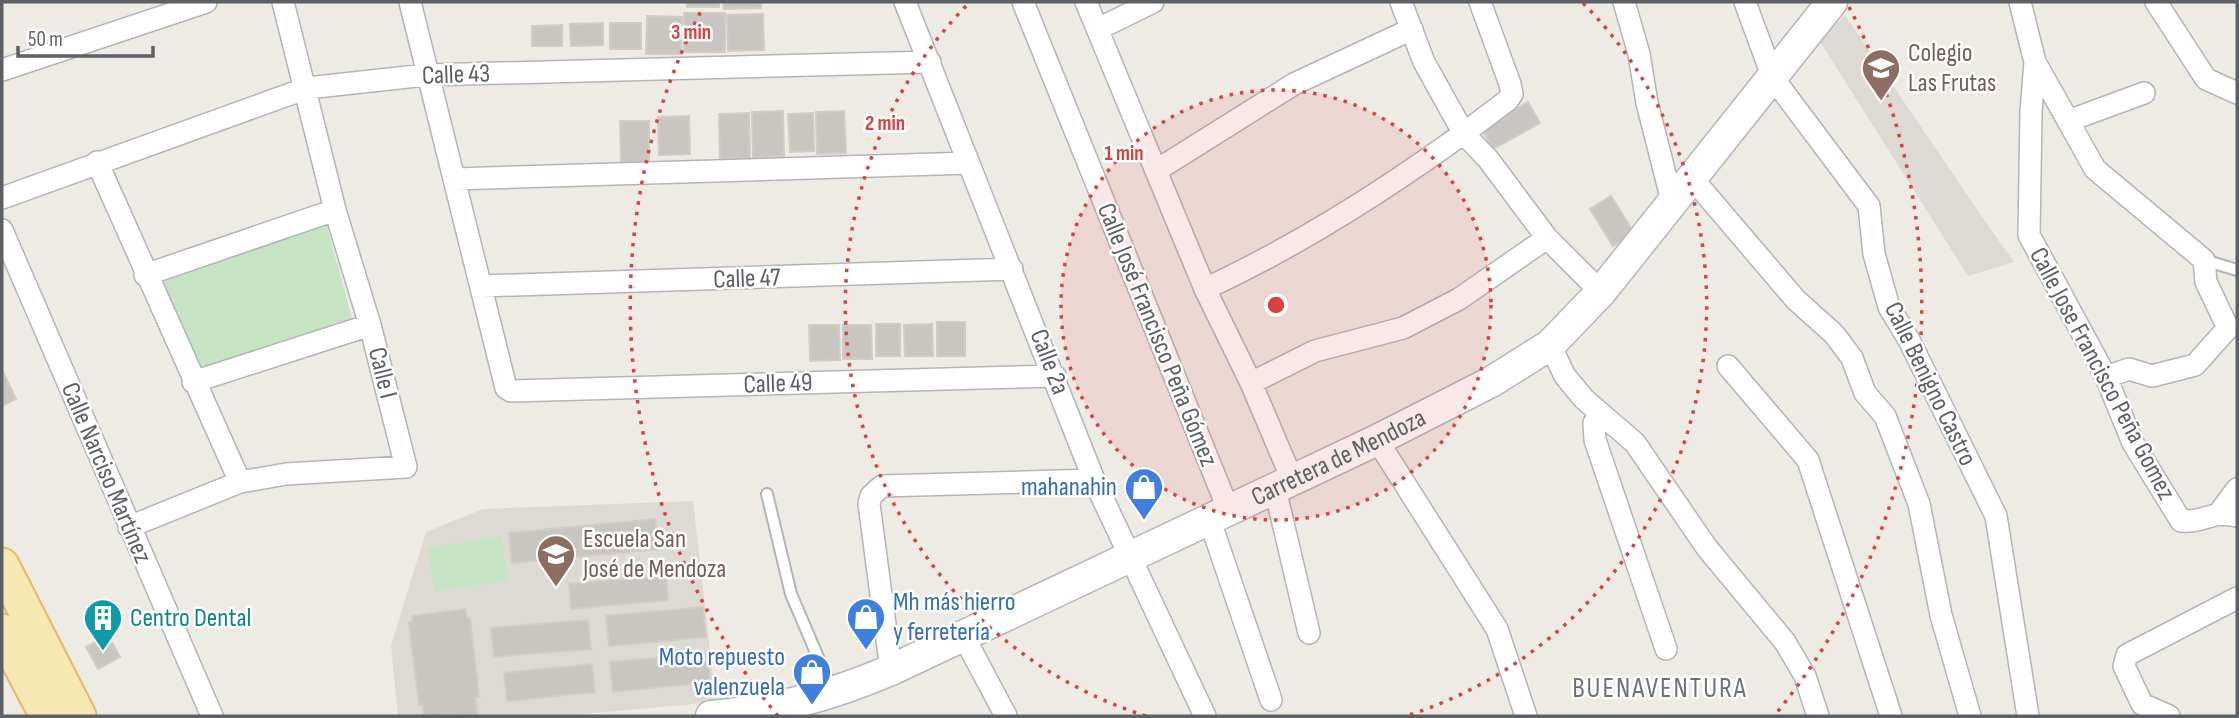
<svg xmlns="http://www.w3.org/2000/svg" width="2239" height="718" font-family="'Sofia Sans Condensed',sans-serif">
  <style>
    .education { fill: #dddad3 }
    .green { fill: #c6e3c4 }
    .building { fill: #c9c6c2; stroke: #d2ccc4; stroke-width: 2 }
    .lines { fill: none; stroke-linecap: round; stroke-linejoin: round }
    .lane-casing { stroke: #b2b5b8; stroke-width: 14 }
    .street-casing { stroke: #b2b5b8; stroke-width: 24 }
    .secondary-casing { stroke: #b4b7bb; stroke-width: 33 }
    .primary-casing { stroke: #e4b968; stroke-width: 37 }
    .lane { stroke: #fff; stroke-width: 10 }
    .street { stroke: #fff; stroke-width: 21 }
    .secondary { stroke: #fff; stroke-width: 30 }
    .primary { stroke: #f7e7b0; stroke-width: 33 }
    .ring { fill: none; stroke: #d84240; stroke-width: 3.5; stroke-dasharray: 3.5 7 }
    .labels { text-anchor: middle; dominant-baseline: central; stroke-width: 5; stroke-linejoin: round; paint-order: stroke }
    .education-label { font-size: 26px; fill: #785e54; stroke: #fff; text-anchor: start }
    .street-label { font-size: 26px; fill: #5d6064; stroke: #fff }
    .shop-label { font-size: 26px; fill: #366cbe; stroke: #fff; text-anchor: end }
    .culture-label { font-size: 26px; fill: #0d838f; stroke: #fff; text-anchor: start }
    .neighbourhood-label { font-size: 28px; letter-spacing: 2px; fill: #6e7276; stroke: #fff }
    .centre { fill: #d84240; stroke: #fff; stroke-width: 3.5 }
    .ring-label { font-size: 21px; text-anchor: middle; font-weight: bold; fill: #d84240; stroke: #fff; stroke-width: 5; stroke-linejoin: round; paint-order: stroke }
  </style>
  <rect width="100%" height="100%" fill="#eeebe5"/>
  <!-- education -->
  <path class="education" d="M 1845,15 L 1989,227 L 2014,262 L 1968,276 L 1819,40 Z
    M 693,501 L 716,702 L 560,716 L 398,716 L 391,645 L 426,532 L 483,509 Z"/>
  <!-- green -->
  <path class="green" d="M 326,223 L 352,318 L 198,370 L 160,278 Z
    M 501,536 L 508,580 L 435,592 L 427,548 Z"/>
  <!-- building -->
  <path class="building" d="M 687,2 L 719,2 L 719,7 L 687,7 Z
    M 723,2 L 761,2 L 761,8 L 724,9 Z
    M 684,13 L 725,13 L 725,52 L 684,52 Z
    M 763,14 L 764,50 L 728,51 L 727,15 Z
    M 647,16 L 682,17 L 681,54 L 646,54 Z
    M 603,23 L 603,45 L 571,46 L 570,24 Z
    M 610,23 L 641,23 L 641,49 L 610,49 Z
    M 562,25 L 562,46 L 532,46 L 532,26 Z
    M 1528,102 L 1540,123 L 1493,149 L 1481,128 Z
    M 783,111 L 784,156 L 753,157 L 752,112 Z
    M 844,111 L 846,153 L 817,154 L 816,112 Z
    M 749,113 L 750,158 L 720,159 L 719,114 Z
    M 813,113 L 814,151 L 790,152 L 788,114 Z
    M 689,116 L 690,154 L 659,155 L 658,117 Z
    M 620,121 L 649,121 L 649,162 L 621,162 Z
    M 1611,196 L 1634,233 L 1613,246 L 1590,209 Z
    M 937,322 L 965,322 L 965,356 L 937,356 Z
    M 876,324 L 900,324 L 900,356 L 876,356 Z
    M 932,324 L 933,356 L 905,356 L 904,325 Z
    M 809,325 L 839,325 L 840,360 L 810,361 Z
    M 843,325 L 871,325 L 872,359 L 843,359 Z
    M 2,370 L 16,399 L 2,406 Z
    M 655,519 L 658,549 L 512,563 L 509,533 Z
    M 666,575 L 668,600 L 571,609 L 569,584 Z
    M 703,607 L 706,637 L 609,646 L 606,616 Z
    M 465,609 L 467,618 L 470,618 L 479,696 L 475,697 L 477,714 L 424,716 L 423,704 L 419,705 L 409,622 L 413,622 L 412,616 Z
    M 588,620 L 591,649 L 494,657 L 491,628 Z
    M 108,635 L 120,657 L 98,669 L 86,647 Z
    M 707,653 L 710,682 L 613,692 L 610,662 Z
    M 592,664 L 595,692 L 507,701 L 504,673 Z"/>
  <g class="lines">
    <!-- lane casing -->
    <g class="lane-casing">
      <path id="lane" d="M 2204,260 L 2237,270
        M 767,494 L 791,594 L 832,690"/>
    </g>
    <!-- street casing -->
    <g class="street-casing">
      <path id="street" d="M 410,2 L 506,388 L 511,391 L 1055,376
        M 905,2 L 1094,480 L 1205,716
        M 1023,2 L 1229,511
        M 1086,2 L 1205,289 L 1251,383 L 1292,479
        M 1401,2 L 1424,62 L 1464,134 L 1488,159 L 1547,238 L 1601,292
        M 1624,2 L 1639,54 L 1647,103 L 1672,201
        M 1745,2 L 1773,78 L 1869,206 L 1874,254 L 1889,307 L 1909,340 L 1996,516 L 2028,716
        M 2020,2 L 2035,62 L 2031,112 L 2029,235 L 2106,377 L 2133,443 L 2181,521 C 2205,523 2210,510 2237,516
        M 2156,2 L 2206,79 L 2237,93
        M 1098,29 L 1153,2
        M 2035,62 L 2095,169 L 2204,260 L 2206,282 L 2228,328 L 2195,365 L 2152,376 L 2129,369 L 2106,377
        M 2,70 L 206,2
        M 2068,121 L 2144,93
        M 97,162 L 240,482
        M 1157,170 L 1294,84 L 1412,29
        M 1692,178 L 1796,300 L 1834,334 L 1852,358 L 1865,393 L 1885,416 L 1919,504 L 1941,615 L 1970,716
        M 455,179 L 969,163
        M 2,198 L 307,88 L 426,75 L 930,62
        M 2,230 L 212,716
        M 145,275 L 335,210
        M 481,286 L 1012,269
        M 1205,289 C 1312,239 1414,172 1508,100 L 1512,94 L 1510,84 L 1480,2
        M 1550,345 L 1565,376 L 1584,399 L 1635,443 L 1707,548 L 1785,642 L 1805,676 L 1818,716
        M 1728,366 L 1808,460 L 1891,716
        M 193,382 L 370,325
        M 1251,383 L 1315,351 L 1403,328 L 1459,299 L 1547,238
        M 1602,415 L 1594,423 L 1595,440 L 1666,649
        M 1377,440 L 1497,629 L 1526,716
        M 1275,489 L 1309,633
        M 2220,512 L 2237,489
        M 1210,521 L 1271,700
        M 129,527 L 240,482 L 286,474 L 406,467 L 370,325 L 335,210 L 283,2
        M 964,637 L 1006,716
        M 891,670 L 869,504 L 871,496 L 882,486 L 1094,480
        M 2169,716 L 2142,704 L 2124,666 L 2127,655 L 2237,598"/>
    </g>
    <!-- secondary casing -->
    <g class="secondary-casing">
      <g id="secondary">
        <path id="s1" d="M 711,716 C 781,709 827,697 891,670 L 1377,440 L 1491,382 L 1550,345 L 1601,292 L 1832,2"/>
      </g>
    </g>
    <!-- primary casing -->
    <g class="primary-casing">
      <path id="primary" d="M 2,565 L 79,716
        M 2,631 L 47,716"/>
    </g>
    <!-- lane -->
    <use href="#lane" class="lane"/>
    <!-- street -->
    <use href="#street" class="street"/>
    <!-- secondary -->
    <use href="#secondary" class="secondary"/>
    <!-- primary -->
    <use href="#primary" class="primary"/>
  </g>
  <!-- distance rings -->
  <circle cx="1276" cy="305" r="215" fill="#d84240" fill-opacity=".12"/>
  <g class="ring">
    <circle cx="1276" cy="305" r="215"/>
    <path d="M1146 716A431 431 0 0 1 969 3M1583 3A431 431 0 0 1 1406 716"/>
    <path d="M778 716A646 646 0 0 1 703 7M1849 7A646 646 0 0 1 1774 716"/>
  </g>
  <!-- icons -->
  <defs>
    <g id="university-pin" transform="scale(2.0125)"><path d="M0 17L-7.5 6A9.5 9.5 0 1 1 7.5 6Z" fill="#8d6e63" stroke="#fff"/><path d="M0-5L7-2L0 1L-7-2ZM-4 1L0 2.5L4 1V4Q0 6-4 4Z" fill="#fff"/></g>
    <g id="shop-pin" transform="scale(2.0125)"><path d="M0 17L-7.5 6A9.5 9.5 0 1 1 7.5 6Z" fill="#3f7fe0" stroke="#fff"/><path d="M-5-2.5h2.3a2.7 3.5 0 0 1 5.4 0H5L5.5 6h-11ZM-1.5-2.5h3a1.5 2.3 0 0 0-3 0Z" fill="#fff"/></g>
    <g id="school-pin" transform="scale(2.0125)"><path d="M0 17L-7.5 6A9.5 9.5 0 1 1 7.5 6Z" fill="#8d6e63" stroke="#fff"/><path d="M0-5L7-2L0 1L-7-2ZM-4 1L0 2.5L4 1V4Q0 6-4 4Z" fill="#fff"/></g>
    <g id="building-pin" transform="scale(2.0125)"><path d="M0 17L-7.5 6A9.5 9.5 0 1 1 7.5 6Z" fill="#0f9aa8" stroke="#fff"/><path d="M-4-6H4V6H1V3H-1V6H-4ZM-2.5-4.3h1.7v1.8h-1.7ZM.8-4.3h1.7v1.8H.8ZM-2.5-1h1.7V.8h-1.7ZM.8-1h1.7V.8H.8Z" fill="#fff"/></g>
  </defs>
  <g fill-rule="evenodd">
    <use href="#university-pin" x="1881" y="68"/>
    <use href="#shop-pin" x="1144" y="487"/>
    <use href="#school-pin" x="556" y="554"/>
    <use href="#shop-pin" x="866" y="617"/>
    <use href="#building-pin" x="103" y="618"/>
    <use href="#shop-pin" x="812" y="672"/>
  </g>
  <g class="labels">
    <!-- education labels -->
    <g class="education-label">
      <text x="1908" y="53">Colegio<tspan x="1908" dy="30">Las Frutas</tspan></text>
      <text x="583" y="539">Escuela San<tspan x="583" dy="30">José de Mendoza</tspan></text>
    </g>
    <!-- street labels -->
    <g class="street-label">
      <text transform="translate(456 75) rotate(-2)">Calle 43</text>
      <text transform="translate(747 279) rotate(-2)">Calle 47</text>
      <text transform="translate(1157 335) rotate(68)">Calle José Francisco Peña Gómez</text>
      <text transform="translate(1049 362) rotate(69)">Calle 2a</text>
      <text transform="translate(382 373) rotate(76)">Calle I</text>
      <text transform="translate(2102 374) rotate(62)">Calle Jose Francisco Peña Gomez</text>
      <text transform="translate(778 384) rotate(-2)">Calle 49</text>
      <text transform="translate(1930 384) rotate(64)">Calle Benigno Castro</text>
      <text stroke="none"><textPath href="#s1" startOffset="682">Carretera de Mendoza</textPath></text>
      <text transform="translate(106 473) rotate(67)">Calle Narciso Martínez</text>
    </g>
    <!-- shop labels -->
    <g class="shop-label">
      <text x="1117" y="487">mahanahin</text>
      <text x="893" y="602" text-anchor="start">Mh más hierro<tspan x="893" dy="30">y ferretería</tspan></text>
      <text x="785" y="657">Moto repuesto<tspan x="785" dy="30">valenzuela</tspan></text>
    </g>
    <!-- culture labels -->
    <g class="culture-label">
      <text x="130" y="618">Centro Dental</text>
    </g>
    <!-- neighbourhood labels -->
    <g class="neighbourhood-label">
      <text x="1660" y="688">BUENAVENTURA</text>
    </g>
  </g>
  <circle cx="1276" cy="305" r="10" class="centre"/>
  <g class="ring-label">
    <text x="691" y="39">3 min</text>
    <text x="885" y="130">2 min</text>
    <text x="1124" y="160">1 min</text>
  </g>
  <!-- border -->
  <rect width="2239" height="718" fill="none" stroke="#5d6064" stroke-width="7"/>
  <!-- scale -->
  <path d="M18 46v10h135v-10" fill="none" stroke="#5d6064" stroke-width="3.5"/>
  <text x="28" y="46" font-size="21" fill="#5d6064" stroke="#ffffff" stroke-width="5" paint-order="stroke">50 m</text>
</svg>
